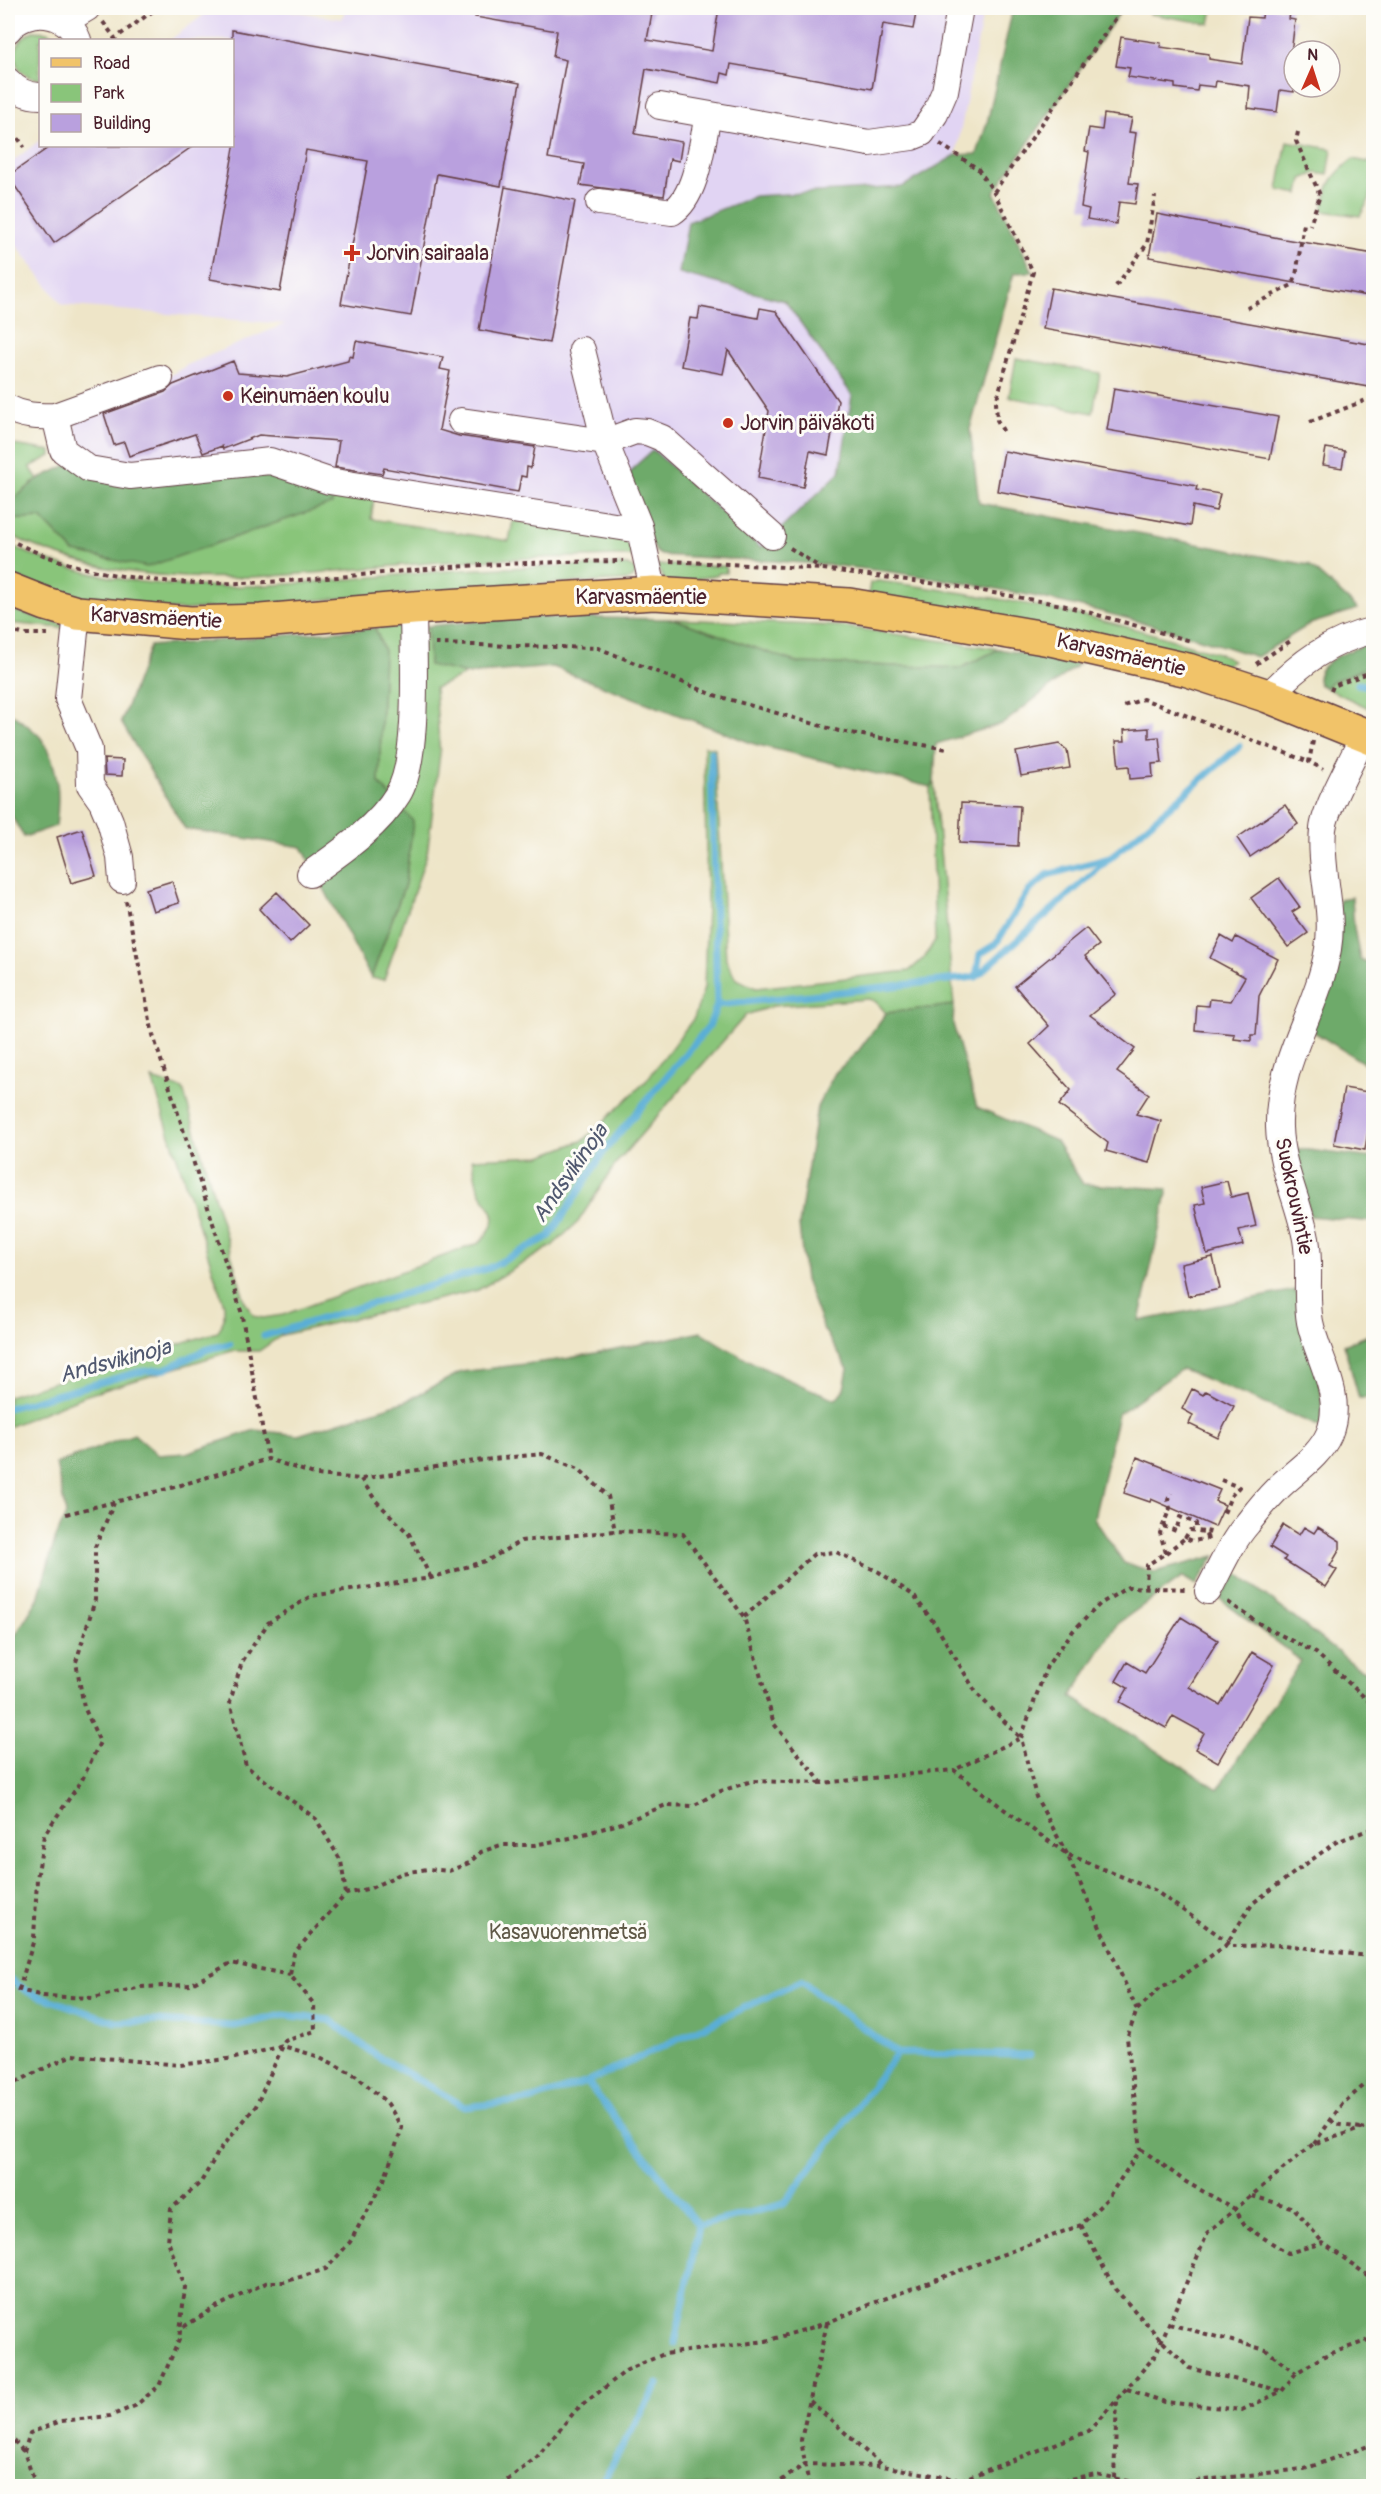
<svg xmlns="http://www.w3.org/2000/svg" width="1381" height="2494" font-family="Pangolin,sans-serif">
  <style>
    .built { fill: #e1d4f3 }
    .green { fill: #89c57a; stroke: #6a7252; stroke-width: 1.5 }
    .forest { fill: #6eaa6a; stroke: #5c644a; stroke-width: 1.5 }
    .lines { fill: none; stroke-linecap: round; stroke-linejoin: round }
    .stream { stroke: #5aaed6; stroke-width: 7 }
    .building { fill: #b9a0de }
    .minor-casing { stroke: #633d43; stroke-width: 28 }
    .major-casing { stroke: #633d43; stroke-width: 36 }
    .path { stroke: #633d43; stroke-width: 4; stroke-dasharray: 4.5 4.5; stroke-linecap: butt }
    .minor { stroke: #fff; stroke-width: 26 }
    .major { stroke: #f1c369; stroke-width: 33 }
    .poi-dot { fill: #c8321e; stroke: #fdfcf7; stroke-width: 2 }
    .labels { text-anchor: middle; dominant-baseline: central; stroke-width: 6; stroke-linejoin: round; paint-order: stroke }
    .poi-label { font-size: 21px; fill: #4a1f2b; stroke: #fdfcf7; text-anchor: start }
    .street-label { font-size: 21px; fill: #4a1f2b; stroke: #fdfcf7 }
    .park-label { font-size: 21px; fill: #605947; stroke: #fdfcf7 }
    .water-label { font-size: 22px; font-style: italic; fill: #50586f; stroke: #fdfcf7 }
  </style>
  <rect width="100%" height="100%" fill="#fdfcf7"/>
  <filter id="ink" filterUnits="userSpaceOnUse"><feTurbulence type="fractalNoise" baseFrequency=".0167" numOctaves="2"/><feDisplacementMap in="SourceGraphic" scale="12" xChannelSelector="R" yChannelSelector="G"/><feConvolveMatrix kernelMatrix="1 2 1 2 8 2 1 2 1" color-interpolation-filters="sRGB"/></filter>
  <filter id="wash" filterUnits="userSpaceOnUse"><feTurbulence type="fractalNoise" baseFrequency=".008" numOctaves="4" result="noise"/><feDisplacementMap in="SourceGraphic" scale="24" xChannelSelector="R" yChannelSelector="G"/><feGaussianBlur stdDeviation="1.35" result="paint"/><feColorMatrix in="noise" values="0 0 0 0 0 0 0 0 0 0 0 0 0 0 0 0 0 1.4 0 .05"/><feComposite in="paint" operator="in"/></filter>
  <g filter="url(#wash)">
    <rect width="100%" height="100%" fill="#eee5c8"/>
    <!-- built -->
    <path class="built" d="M 213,8 L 274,8 L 342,19 L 346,8 L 984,8 L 956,155 L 902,187 L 755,196 L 688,222 L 679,273 L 785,301 L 853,395 L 840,472 L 761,548 L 653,450 L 643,524 L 100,467 L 77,450 L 74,441 L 76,419 L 160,382 L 187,365 L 285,324 L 62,305 L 8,234 L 8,165 L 40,140 L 40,146 L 232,146 L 232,40 L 170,40 Z"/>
    <!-- green -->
    <path class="green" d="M 1151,8 L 1213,8 L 1210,24 L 1150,14 Z
      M 33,31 L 48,32 L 59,40 L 40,40 L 40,79 C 10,77 7,43 33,31 Z
      M 1287,141 L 1332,149 L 1328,175 L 1316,173 L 1302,179 L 1299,194 L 1278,190 Z
      M 1353,159 L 1373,163 L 1370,198 L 1360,216 L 1322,211 C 1327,185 1332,175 1353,159 Z
      M 1016,358 L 1100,373 L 1093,413 L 1009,397 Z
      M 8,444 L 51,451 L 51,456 L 30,467 L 38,479 L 8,504 Z
      M 335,490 L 374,498 L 371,519 L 509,541 L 513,521 L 632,536 L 633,556 C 569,557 505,558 442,562 C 298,572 142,603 8,534 L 8,520 L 41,518 L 74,552 Z
      M 8,544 C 141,609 291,583 433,572 C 498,567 563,566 628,565 L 636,570 L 635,575 L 629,580 L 617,581 L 538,584 L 183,610 L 103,604 L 8,576 Z
      M 656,565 L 726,566 L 726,573 L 718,573 L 717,575 L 681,582 L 665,581 Z
      M 878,581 C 983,594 1086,612 1186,644 C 1200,649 1223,652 1233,661 L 1224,666 L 868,596 L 870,583 Z
      M 8,609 L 65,625 L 62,628 L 8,623 Z
      M 674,619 L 838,626 L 999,649 L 961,668 L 798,663 Z
      M 428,626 L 429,665 L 467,674 L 435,688 L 440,754 L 427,854 L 384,980 L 371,978 L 405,884 L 413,822 L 379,783 L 384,651 L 375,628 Z
      M 1373,665 L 1373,710 L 1326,688 L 1330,682 Z
      M 704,746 L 715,748 L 726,960 L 736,979 L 756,988 L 909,971 L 925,957 L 935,940 L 930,787 L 934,783 L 954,1005 L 886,1013 L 876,1002 L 869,999 L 773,1006 L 746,1015 L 617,1162 L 578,1222 L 552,1246 L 478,1290 L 282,1335 L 259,1351 L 232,1351 L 84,1396 L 8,1427 L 8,1396 L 218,1332 L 224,1319 L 224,1305 L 152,1079 L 183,1089 L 245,1302 L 254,1316 L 263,1318 L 283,1315 L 479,1243 C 508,1212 487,1213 477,1184 C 475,1176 474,1167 472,1159 L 541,1156 L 584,1140 L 646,1081 L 694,1018 L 704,988 L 707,904 Z"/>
    <!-- forest -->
    <path class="forest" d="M 1013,8 L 1123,8 L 994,192 L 1033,272 L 1014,273 L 970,429 L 979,503 L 1309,565 L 1358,609 L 1310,624 L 1257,657 C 1121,612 981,580 839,566 C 780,560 720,559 661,555 L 656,552 L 624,481 L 634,467 L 653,450 L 761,548 L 840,472 L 852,395 L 785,301 L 679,273 L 688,222 L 755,196 L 902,187 L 956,155 L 977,154 L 987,123 Z
      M 69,464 L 254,469 L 335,490 L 332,504 L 147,567 L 74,552 L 41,518 L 8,520 L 8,504 L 38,479 Z
      M 523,617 L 674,619 L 798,663 L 961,668 L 999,649 L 1079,664 L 1004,723 L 936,744 L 934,783 L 930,787 L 754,744 L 553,667 L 467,674 L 429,665 L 428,626 Z
      M 375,628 L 384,651 L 379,783 L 413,821 L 405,884 L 371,978 L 302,847 L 185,829 L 121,722 L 150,646 Z
      M 1373,642 L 1373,665 L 1330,682 L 1326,688 L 1319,684 C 1311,661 1357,648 1373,642 Z
      M 8,711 C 18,719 33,728 41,738 C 59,765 60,795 56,826 L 24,837 L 8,810 Z
      M 1352,897 L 1354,928 L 1360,959 L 1373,965 L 1373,1069 L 1309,1029 L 1340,899 Z
      M 954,1005 L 953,1024 L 977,1107 L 1056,1141 L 1083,1184 L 1168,1189 L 1139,1321 L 1295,1290 L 1320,1368 L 1323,1428 L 1182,1369 L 1118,1414 L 1094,1518 L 1124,1563 L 1155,1572 L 1215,1556 L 1196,1585 L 1183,1577 L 1117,1624 L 1071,1697 L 1218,1789 L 1301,1661 L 1220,1599 L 1237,1573 L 1357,1667 L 1373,1675 L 1373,2486 L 8,2486 L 8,1752 L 9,1752 L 10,1644 L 38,1599 L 55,1540 L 66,1514 L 56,1464 L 134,1434 L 158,1455 L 186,1453 L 255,1430 L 298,1435 L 406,1401 L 461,1372 L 565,1359 L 701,1332 C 744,1361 788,1381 836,1399 L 844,1389 L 848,1369 L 824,1330 L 805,1280 L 799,1225 L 817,1107 L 835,1073 L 859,1050 L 886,1013 Z
      M 1292,1148 L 1373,1158 L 1373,1222 L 1310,1216 Z
      M 1373,1333 L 1373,1398 L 1359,1398 L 1344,1345 Z"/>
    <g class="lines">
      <!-- stream -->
      <path class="stream" d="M 1358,684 L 1374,687
        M 976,977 L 1108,860
        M 717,1005 L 976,977 L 980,954 L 996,944 L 1028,892 L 1047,875 L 1110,858 L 1240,746
        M 264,1336 L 489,1268 L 550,1236 L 605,1150 L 709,1026 L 717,1005 L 711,752
        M 8,1408 L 138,1372 L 165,1369 L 208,1349 L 230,1344
        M 8,1978 L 30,1993 L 116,2022 L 155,2021 L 234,2026 L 283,2015 L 330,2020 L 374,2054 L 465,2107 L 529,2100 L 587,2082 L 699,2226 L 675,2343
        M 897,2053 L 1030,2055
        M 587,2082 L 801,1981 L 897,2053 L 784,2204 L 699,2226
        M 600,2486 L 658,2384"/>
    </g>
    <g id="blocks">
      <!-- building -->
      <path class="building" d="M 476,8 L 653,8 L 647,40 L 712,51 L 719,8 L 917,8 L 913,29 L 883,24 L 872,89 L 731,64 L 729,75 L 722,73 L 720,83 L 646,69 L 635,134 L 682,142 L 679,161 L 670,159 L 664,196 L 580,185 L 584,164 L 548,158 L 566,60 L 553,57 L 557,31 L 475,17 Z
        M 1263,8 L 1291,8 L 1289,19 L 1295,20 L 1289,71 L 1294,71 L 1294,92 L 1280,90 L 1277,112 L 1248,108 L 1250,86 L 1216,81 L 1215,87 L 1198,85 L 1197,91 L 1175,88 L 1175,84 L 1128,77 L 1130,68 L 1116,66 L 1121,37 L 1161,43 L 1160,47 L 1209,54 L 1209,59 L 1242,64 L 1248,17 L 1262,18 Z
        M 232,30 L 520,83 L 501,186 L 437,174 L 411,316 L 341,304 L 368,161 L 306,150 L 280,292 L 210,279 L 236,137 L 232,137 Z
        M 1104,114 L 1132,118 L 1129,132 L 1136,133 L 1129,183 L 1138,184 L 1135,204 L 1119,202 L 1116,224 L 1087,219 L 1089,209 L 1081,207 L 1089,152 L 1085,151 L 1089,128 L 1102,130 Z
        M 51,146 L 193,146 L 54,243 L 8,176 Z
        M 505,187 L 575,201 L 549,343 L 479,330 Z
        M 1157,214 L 1284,239 L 1374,254 L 1374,297 L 1149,257 Z
        M 1051,288 L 1374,345 L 1374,388 L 1043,329 Z
        M 700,307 L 758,318 L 760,308 L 776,311 L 838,401 L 828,455 L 810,451 L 803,487 L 758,478 L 769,411 L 728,350 L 723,374 L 681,366 L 690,318 L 698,319 Z
        M 356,341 L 443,357 L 440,369 L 450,371 L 439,430 L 459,436 L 535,447 L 531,468 L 527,467 L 526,477 L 521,476 L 518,492 L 384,468 L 382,474 L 335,467 L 339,441 L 259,435 L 223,449 L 222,446 L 203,453 L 195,434 L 129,456 L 124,442 L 114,445 L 104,414 L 165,392 L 173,385 L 233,361 L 238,373 L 287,377 L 348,361 L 349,356 L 353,357 Z
        M 1114,388 L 1278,417 L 1270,459 L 1107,430 Z
        M 1326,448 L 1345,451 L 1342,468 L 1323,465 Z
        M 1004,451 L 1197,486 L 1196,490 L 1220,494 L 1216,511 L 1193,506 L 1190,526 L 997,491 Z
        M 1149,728 L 1149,738 L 1159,737 L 1162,763 L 1152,764 L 1153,777 L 1130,779 L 1129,766 L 1119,767 L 1116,741 L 1125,741 L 1124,730 Z
        M 1059,744 L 1067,750 L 1070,768 L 1021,776 L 1016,752 Z
        M 104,759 L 123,760 L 122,776 L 105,775 Z
        M 961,803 L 1020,806 L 1018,846 L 959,843 Z
        M 1285,805 L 1298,824 L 1250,857 L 1237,838 Z
        M 82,829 L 96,876 L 71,883 L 57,837 Z
        M 1279,878 L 1300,907 L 1292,912 L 1308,933 L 1288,947 L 1251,898 Z
        M 172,881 L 179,903 L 153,911 L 146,889 Z
        M 277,892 L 309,925 L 290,943 L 259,909 Z
        M 1086,928 L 1099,945 L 1085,956 L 1116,994 L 1090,1015 L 1135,1049 L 1117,1072 L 1149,1094 L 1136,1114 L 1161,1121 L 1149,1163 L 1106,1151 L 1108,1143 L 1059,1105 L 1071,1090 L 1030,1044 L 1049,1026 L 1015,986 Z
        M 1221,936 L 1233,943 L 1236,937 L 1278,959 L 1259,996 L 1256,1035 L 1251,1035 L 1251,1041 L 1234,1039 L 1235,1034 L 1195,1030 L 1197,1005 L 1209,1006 L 1210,999 L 1231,1001 L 1245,977 L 1210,958 Z
        M 1344,1088 L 1374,1093 L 1365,1150 L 1334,1144 Z
        M 1227,1181 L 1231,1197 L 1248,1193 L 1256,1226 L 1239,1230 L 1243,1245 L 1207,1254 L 1195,1205 L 1205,1203 L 1201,1187 Z
        M 1213,1257 L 1220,1289 L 1188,1296 L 1181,1264 Z
        M 1192,1389 L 1203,1395 L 1206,1391 L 1234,1406 L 1218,1438 L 1189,1424 L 1193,1415 L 1182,1409 Z
        M 1137,1457 L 1220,1490 L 1215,1501 L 1225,1505 L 1215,1527 L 1151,1499 L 1150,1502 L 1124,1493 Z
        M 1283,1525 L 1299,1535 L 1304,1527 L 1314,1533 L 1318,1527 L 1340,1541 L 1340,1549 L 1330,1566 L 1337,1570 L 1326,1587 L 1284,1560 L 1286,1557 L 1270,1547 Z
        M 1181,1617 L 1218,1640 L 1189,1687 L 1220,1705 L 1252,1652 L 1274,1665 L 1218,1762 L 1195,1749 L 1204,1733 L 1173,1716 L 1166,1728 L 1120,1702 L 1128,1688 L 1116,1681 L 1127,1662 L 1145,1673 Z"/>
    </g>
  </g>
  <g filter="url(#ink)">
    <use href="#blocks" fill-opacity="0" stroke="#633d43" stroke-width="1.5"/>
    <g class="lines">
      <!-- minor casing -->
      <g class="minor-casing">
        <path id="minor" d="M 59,19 L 77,14 L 87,8
          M 8,30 C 27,7 67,10 78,40
          M 8,81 C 17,91 27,96 40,96
          M 660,106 L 869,143 L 912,137 L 922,133 L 935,114 L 945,91 L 960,8
          M 599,202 L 672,212 C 697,197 702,143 708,115
          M 582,350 L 605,442 L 639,526 L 654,593
          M 8,408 C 23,416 37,417 55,416 L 160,378
          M 55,416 L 63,450 L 89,469 L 130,476 L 270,461 L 329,481 L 640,530
          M 461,421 L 605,442 L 635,431 L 647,432 L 662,438 L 772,536
          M 77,613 L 68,699 L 89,749 L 90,785 L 102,802 L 110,821 L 120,857 L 122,880
          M 1268,696 C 1300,663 1329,641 1374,630
          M 310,874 C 341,852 378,827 398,794 C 420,759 413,653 413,608
          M 1208,1591 C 1220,1569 1231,1542 1248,1523 C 1257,1511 1267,1499 1278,1488 C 1295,1471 1319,1457 1329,1434 C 1345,1395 1317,1358 1310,1322 C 1305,1295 1311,1267 1306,1239 C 1299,1201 1280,1166 1279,1127 C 1277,1061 1318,1010 1328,949 C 1335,909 1319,869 1323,829 C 1325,808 1354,757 1364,735"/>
      </g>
      <!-- major casing -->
      <g class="major-casing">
        <path id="major" d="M 8,589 L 46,604 L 77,613 L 190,623 L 261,621 L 413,608 L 654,593 L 849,605 L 1050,639 L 1188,670 L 1268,696 L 1374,739"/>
      </g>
      <!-- path -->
      <path class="path" d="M 103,22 L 115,38
        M 113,40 L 157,8
        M 8,123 L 24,147
        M 1298,132 L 1296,141 L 1320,195 L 1310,225
        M 940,144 L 978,169 L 994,192 L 1033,272 L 996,402 L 997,420 L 1005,434
        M 994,192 L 1123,8
        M 1116,286 L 1147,244 L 1155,196
        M 1247,308 L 1292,285 L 1296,276 L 1304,223
        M 1310,422 L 1374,397
        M 8,539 C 137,606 289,580 428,569 C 493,563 558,562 623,561
        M 790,548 L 821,568
        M 670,561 L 823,569 L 960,587 L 1062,605 L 1191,641
        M 8,630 L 22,634 L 48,634
        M 435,644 L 598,648 L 714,695 L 839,731 L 947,749
        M 1256,664 L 1292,640
        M 1331,691 L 1333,686 L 1374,671
        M 1124,706 L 1143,699 L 1309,762
        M 1313,741 L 1309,762 L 1323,769
        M 126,901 L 153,1035 L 241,1311 L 268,1459
        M 361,1479 L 376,1501 L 409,1534 L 431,1578
        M 1221,1480 L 1239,1487 L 1231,1496 L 1224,1513
        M 66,1514 L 171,1488 L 268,1459 L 317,1475 L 361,1479 L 474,1461 L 542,1454 L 579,1469 L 608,1496 L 615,1531
        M 1163,1526 L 1176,1531 L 1180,1517 L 1196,1523 L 1196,1529
        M 1208,1534 L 1210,1525
        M 1185,1538 L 1190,1530 L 1205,1532 L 1208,1539
        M 1166,1553 L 1185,1538 L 1193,1541 L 1210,1538
        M 1146,1587 L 1147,1565 L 1166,1553 L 1160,1533 L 1170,1508 L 1168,1500 L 1171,1493
        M 1228,1602 L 1263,1626 L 1316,1653 L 1374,1706
        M 744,1617 L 814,1554 L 836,1552 L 879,1572 L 913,1595 L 935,1624 L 977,1694 L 1021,1738 L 954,1770
        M 346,1894 L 341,1861 L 316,1819 L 246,1766 L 230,1702 L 242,1662 L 268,1623 L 311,1596 L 431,1578 L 488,1560 L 521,1541 L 615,1531 L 683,1534 L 744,1617 L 774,1724 L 822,1783 L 954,1770 L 1005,1810 L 1067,1854 L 1154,1890 L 1234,1946
        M 1232,1946 L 1285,1945 L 1374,1957
        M 8,1987 L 43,1996 L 93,1998 L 141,1987 L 190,1985 L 231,1963 L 290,1975
        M 19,1990 L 34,1939 L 37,1879 L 44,1835 L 82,1780 L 100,1742 L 84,1707 L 76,1662 L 95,1600 L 95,1547 L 114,1503
        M 1137,2010 L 1067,1854 L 1036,1797 L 1021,1738 L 1047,1666 L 1073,1631 L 1100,1604 L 1128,1587 L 1188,1589
        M 8,2086 L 72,2055 L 180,2065 L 235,2058 L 283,2046 L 320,2057 L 357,2076 L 388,2104 L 402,2128 L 384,2180 L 350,2242 L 326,2269 L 284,2282 L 268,2282 L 216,2307 L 180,2329
        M 1331,2120 L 1335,2124 L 1361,2128
        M 1314,2144 L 1342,2104 L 1374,2077
        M 1141,2149 L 1186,2182 L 1235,2209 L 1246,2227 L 1288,2253 L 1323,2243 L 1374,2280
        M 1252,2196 L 1294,2208 L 1323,2243
        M 1081,2225 L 1115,2289 L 1162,2341 L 1189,2368 L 1282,2391
        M 1169,2324 L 1266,2350 L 1296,2373
        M 1127,2389 L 1165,2402 L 1242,2410 L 1282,2391 L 1296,2373 L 1324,2356 L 1374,2338
        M 810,2401 L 882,2466 L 961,2480 L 1016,2485 L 1054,2482 L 1096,2474 L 1149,2486
        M 8,2434 L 24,2452
        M 1114,2478 L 1117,2401
        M 961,2480 L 1089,2431 L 1155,2356 L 1208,2232 L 1313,2144 L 1374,2125
        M 36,2486 L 24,2452 L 30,2433 L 61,2421 L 110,2416 L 135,2406 L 159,2386 L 179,2340 L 185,2287 L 168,2241 L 171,2209 L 201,2182 L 219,2151 L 256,2106 L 285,2041 L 315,2031 L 314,2004 L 290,1975 L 294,1953 L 346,1894 L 371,1888 L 402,1873 L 428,1869 L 449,1871 L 469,1863 L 481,1852 L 501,1845 L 534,1845 L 570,1838 L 622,1823 L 666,1805 L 693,1806 L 718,1792 L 752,1781 L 822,1783
        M 500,2486 L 537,2457 L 576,2410 L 627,2370 L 664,2354 L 766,2341 L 827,2323 L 868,2305 L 1081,2225 L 1107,2199 L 1141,2149 L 1127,2038 L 1137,2010 L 1161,1987 L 1178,1979 L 1225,1946 L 1253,1903 L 1336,1842 L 1374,1828
        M 774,2486 L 805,2464 L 880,2466
        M 809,2486 L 801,2440 L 827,2323
        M 959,2486 L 961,2480
        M 1151,2486 L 1304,2469 L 1374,2444"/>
      <!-- minor -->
      <use href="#minor" class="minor"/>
      <!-- major -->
      <use href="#major" class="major"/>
    </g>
  </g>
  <!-- markers -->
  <g class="poi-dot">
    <path d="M349 244h6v6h6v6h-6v6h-6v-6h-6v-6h6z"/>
    <circle cx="228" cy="396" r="6"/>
    <circle cx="728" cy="423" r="6"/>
  </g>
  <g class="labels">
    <!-- poi labels -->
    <g class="poi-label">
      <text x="366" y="253">Jorvin sairaala</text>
      <text x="240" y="396">Keinumäen koulu</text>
      <text x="740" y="423">Jorvin päiväkoti</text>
    </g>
    <!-- street labels -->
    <g class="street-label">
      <text x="641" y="597">Karvasmäentie</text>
      <text transform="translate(156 618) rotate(3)">Karvasmäentie</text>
      <text transform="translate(1121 655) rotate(13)">Karvasmäentie</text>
      <text transform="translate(1294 1196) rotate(78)">Suokrouvintie</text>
    </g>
    <!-- park labels -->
    <g class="park-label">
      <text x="568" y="1932">Kasavuorenmetsä</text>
    </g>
    <!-- water labels -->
    <g class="water-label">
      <text transform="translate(570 1173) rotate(-55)">Andsvikinoja</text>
      <text transform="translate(115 1361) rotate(-15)">Andsvikinoja</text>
    </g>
  </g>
  <!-- margin -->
  <rect width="1381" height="2494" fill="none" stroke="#fdfcf7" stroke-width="30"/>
  <!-- legend -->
  <rect x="39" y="39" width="195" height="108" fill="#fdfcf7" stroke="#b5a4a5" stroke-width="1.5"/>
  <rect x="51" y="58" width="30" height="9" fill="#f1c369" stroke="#b5a4a5" stroke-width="1.5"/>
  <text x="93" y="69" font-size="18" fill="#4a1f2b">Road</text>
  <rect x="51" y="84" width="30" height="18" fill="#89c57a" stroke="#b5a4a5" stroke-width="1.5"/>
  <text x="93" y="99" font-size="18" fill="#4a1f2b">Park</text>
  <rect x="51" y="114" width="30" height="18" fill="#b9a0de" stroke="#b5a4a5" stroke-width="1.5"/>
  <text x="93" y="129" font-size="18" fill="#4a1f2b">Building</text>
  <!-- north arrow -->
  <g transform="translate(1312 69) rotate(3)"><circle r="28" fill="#fdfcf7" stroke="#b5a4a5" stroke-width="1.5"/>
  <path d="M0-4.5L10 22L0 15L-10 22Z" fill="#c8321e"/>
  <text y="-9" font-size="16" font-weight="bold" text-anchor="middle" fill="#4a1f2b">N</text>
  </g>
</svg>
